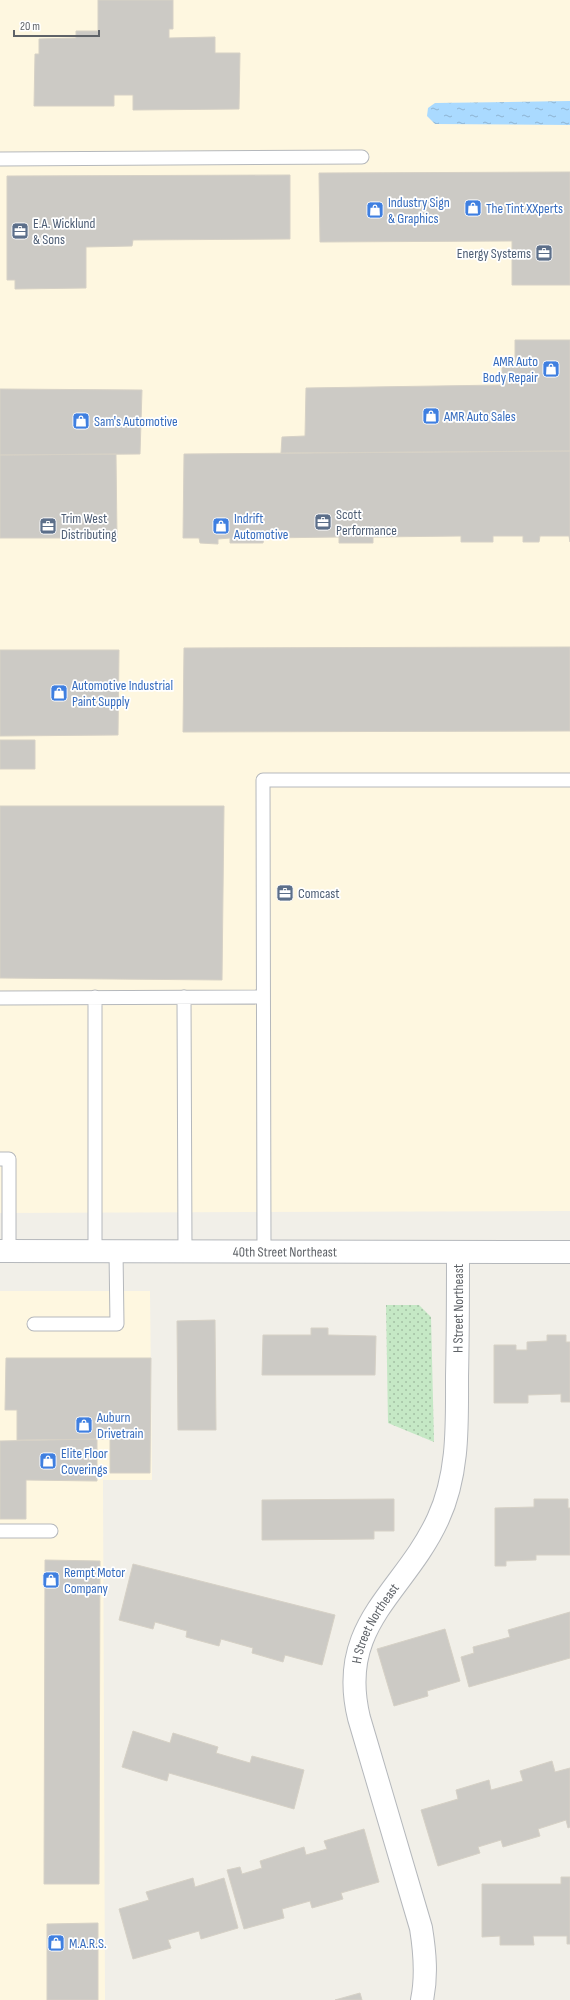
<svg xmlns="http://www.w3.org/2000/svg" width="570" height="2000" font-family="'Sofia Sans Condensed',sans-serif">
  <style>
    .commercial { fill: #fef7e0 }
    .park { fill: url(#park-dots) }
    .water { fill: url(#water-ripples) }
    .building { fill: #cccac5; stroke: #d6d1c6 }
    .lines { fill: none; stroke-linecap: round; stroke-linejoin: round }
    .lane-casing { stroke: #b5b8bc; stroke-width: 15 }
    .street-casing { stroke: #b5b8bc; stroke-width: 24 }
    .lane { stroke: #fff; stroke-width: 13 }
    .street { stroke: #fff; stroke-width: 22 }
    .labels { text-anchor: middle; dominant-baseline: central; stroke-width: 3.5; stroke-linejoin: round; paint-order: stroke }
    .shop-label { font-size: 14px; fill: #366cbe; stroke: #fff; text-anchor: start }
    .service-label { font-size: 14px; fill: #4e5e75; stroke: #fff; text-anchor: start }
    .street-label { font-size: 14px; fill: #5f6368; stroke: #fff }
  </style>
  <defs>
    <pattern id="park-dots" width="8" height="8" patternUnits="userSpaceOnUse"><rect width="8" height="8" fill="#c5e8c5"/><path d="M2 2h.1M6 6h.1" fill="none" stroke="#a3c0a4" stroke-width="1.8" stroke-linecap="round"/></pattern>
    <pattern id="water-ripples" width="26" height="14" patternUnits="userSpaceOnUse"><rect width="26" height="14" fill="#aadaff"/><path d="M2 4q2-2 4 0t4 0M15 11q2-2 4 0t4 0" fill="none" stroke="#8eb4d2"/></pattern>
  </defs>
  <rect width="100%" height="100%" fill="#f1efe8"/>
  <!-- commercial -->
  <path class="commercial" d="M 0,0 L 570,0 L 570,1211 L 0,1213 Z
    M 0,1291 L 150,1291 L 152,1480 L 103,1480 L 105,2000 L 0,2000 Z"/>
  <!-- park -->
  <path class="park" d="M 386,1305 L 419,1305 L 431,1317 L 434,1442 L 388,1423 Z"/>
  <!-- water -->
  <path class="water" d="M 570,101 L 570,125 L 435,124 L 427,116 L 428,108 L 435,103 Z"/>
  <!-- building -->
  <path class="building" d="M 98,0 L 173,0 L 173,29 L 169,29 L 169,38 L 215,37 L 215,53 L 240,53 L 239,109 L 133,110 L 133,95 L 114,95 L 114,106 L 34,106 L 35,54 L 39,54 L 39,39 L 76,38 L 76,31 L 98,31 Z
    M 570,172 L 570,285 L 512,285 L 512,241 L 320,242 L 319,173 Z
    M 290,175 L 290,239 L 133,240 L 132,246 L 86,247 L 86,288 L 15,289 L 15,280 L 7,280 L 7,176 Z
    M 515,340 L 570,340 L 570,451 L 281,453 L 282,437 L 305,436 L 306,388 L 502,385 L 502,367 L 515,367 Z
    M 0,389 L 142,390 L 140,454 L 0,455 Z
    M 570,451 L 570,542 L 569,536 L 540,536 L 539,542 L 523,542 L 523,536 L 493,536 L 493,542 L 461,542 L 461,536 L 373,537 L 373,543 L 339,543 L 339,537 L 264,538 L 263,543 L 230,543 L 230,538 L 218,539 L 218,544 L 200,543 L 199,538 L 183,538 L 184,454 Z
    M 116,454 L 117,538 L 0,538 L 0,455 Z
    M 570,647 L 570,731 L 183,732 L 184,648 Z
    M 0,650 L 119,650 L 118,735 L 0,736 Z
    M 0,740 L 35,740 L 35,769 L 0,769 Z
    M 0,806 L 224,806 L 222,980 L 0,978 Z
    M 215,1320 L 216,1430 L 178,1430 L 177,1321 Z
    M 311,1328 L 328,1328 L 328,1335 L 376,1336 L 375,1375 L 262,1375 L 263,1335 L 311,1335 Z
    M 547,1335 L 566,1335 L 566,1342 L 570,1342 L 570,1402 L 561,1402 L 561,1394 L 528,1395 L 528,1403 L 494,1403 L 494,1345 L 516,1345 L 516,1350 L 527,1350 L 527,1342 L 547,1341 Z
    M 6,1358 L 151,1358 L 150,1473 L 110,1473 L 110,1439 L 17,1440 L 17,1410 L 5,1410 Z
    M 97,1439 L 97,1481 L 26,1480 L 26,1519 L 0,1519 L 0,1441 Z
    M 394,1499 L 394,1531 L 374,1531 L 374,1539 L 262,1540 L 262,1500 Z
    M 534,1499 L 568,1499 L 568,1508 L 570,1508 L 570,1555 L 536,1555 L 536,1560 L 506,1561 L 506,1566 L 495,1566 L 495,1508 L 534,1507 Z
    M 45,1560 L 100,1561 L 99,1884 L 44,1884 Z
    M 133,1564 L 335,1615 L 322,1665 L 285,1655 L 283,1662 L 252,1653 L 253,1648 L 221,1639 L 219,1646 L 186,1637 L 187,1631 L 155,1622 L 153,1629 L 119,1620 Z
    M 570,1612 L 570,1658 L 469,1687 L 461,1657 L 474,1653 L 473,1647 L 510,1637 L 508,1630 Z
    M 445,1629 L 460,1681 L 427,1691 L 428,1696 L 394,1706 L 377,1649 Z
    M 133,1731 L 170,1743 L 173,1733 L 218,1747 L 216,1753 L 250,1763 L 252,1756 L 304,1770 L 294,1809 L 169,1773 L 167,1781 L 122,1767 Z
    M 552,1761 L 555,1772 L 570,1768 L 570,1827 L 568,1828 L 566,1820 L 538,1829 L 540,1836 L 503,1847 L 501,1840 L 478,1847 L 480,1853 L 438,1866 L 421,1810 L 458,1799 L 456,1790 L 489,1780 L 491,1790 L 523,1781 L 520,1771 Z
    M 364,1829 L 379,1882 L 341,1893 L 343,1899 L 312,1908 L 310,1901 L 282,1909 L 284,1918 L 244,1929 L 227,1870 L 240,1867 L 242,1874 L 262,1868 L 260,1861 L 304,1847 L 306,1855 L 327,1849 L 324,1841 Z
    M 561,1877 L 570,1877 L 570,1944 L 567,1944 L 567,1936 L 533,1936 L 534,1945 L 500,1945 L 500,1936 L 482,1937 L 482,1884 L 561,1884 Z
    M 193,1878 L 195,1887 L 224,1878 L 238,1928 L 201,1939 L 199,1931 L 168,1940 L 171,1948 L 133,1959 L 119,1909 L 149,1900 L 146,1892 Z
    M 98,1923 L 98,2000 L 47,2000 L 47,1924 Z
    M 360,1993 L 362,2000 L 335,2000 Z"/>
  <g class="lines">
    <!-- lane casing -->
    <g class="lane-casing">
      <path id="lane" d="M 0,159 L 362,157
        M 95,997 L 95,1251
        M 184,997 L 185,1252
        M 0,998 L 263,997
        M 0,1159 L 9,1159 L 9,1251
        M 264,1252 L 263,780 L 570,780
        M 34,1324 L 117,1324 L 116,1251
        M 0,1531 L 51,1531"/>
    </g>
    <!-- street casing -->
    <g class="street-casing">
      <g id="street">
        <path id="s1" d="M 0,1251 L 570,1252"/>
        <path id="s2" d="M 422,2000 C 427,1976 425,1953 421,1928 L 359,1718 C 336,1624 404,1593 438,1519 C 459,1474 457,1424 457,1376 C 458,1335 458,1294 458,1252"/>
      </g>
    </g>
    <!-- lane -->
    <use href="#lane" class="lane"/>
    <!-- street -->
    <use href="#street" class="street"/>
  </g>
  <!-- icons -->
  <defs>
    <g id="shop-square" transform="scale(0.9)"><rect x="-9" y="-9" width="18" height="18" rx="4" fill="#3f7fe0" stroke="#fff"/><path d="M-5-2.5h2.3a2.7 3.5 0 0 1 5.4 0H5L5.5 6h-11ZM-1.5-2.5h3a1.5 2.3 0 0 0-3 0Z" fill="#fff"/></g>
    <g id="office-square" transform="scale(0.9)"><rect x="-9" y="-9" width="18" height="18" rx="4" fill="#5c6f8a" stroke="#fff"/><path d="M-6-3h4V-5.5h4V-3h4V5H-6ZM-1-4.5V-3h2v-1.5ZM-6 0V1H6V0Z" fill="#fff"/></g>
  </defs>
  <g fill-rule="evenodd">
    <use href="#shop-square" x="473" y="208"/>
    <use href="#shop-square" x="375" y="210"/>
    <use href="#office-square" x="20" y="231"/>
    <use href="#office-square" x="544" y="253"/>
    <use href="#shop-square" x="551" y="369"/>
    <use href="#shop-square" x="431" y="416"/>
    <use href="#shop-square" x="81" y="421"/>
    <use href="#office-square" x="323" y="522"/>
    <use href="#office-square" x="48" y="526"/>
    <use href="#shop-square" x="221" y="526"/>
    <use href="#shop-square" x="59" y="693"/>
    <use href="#office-square" x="285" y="893"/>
    <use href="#shop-square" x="84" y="1425"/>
    <use href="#shop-square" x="48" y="1461"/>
    <use href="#shop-square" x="51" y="1580"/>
    <use href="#shop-square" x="56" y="1943"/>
  </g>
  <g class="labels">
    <!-- shop labels -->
    <g class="shop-label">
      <text x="388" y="202">Industry Sign<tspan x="388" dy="16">&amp; Graphics</tspan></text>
      <text x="486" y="208">The Tint XXperts</text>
      <text x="538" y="361" text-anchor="end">AMR Auto<tspan x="538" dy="16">Body Repair</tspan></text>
      <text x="444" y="416">AMR Auto Sales</text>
      <text x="94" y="421">Sam's Automotive</text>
      <text x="234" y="518">Indrift<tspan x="234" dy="16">Automotive</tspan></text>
      <text x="72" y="685">Automotive Industrial<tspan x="72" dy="16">Paint Supply</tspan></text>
      <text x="97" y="1417">Auburn<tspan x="97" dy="16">Drivetrain</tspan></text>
      <text x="61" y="1453">Elite Floor<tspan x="61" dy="16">Coverings</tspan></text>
      <text x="64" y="1572">Rempt Motor<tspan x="64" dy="16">Company</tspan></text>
      <text x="69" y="1943">M.A.R.S.</text>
    </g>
    <!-- service labels -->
    <g class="service-label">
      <text x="33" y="223">E.A. Wicklund<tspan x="33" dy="16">&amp; Sons</tspan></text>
      <text x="531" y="253" text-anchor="end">Energy Systems</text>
      <text x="336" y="514">Scott<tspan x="336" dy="16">Performance</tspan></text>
      <text x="61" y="518">Trim West<tspan x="61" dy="16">Distributing</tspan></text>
      <text x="298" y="893">Comcast</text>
    </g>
    <!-- street labels -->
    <g class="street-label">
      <text stroke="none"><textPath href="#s1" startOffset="285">40th Street Northeast</textPath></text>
      <text stroke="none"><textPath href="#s2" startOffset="727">H Street Northeast</textPath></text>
      <text stroke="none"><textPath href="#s2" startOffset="391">H Street Northeast</textPath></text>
    </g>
  </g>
  <!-- scale -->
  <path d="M14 30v6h85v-6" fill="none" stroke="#5f6368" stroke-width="2"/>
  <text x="20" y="30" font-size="12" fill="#5f6368" stroke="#ffffff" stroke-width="3" paint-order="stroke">20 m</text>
</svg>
